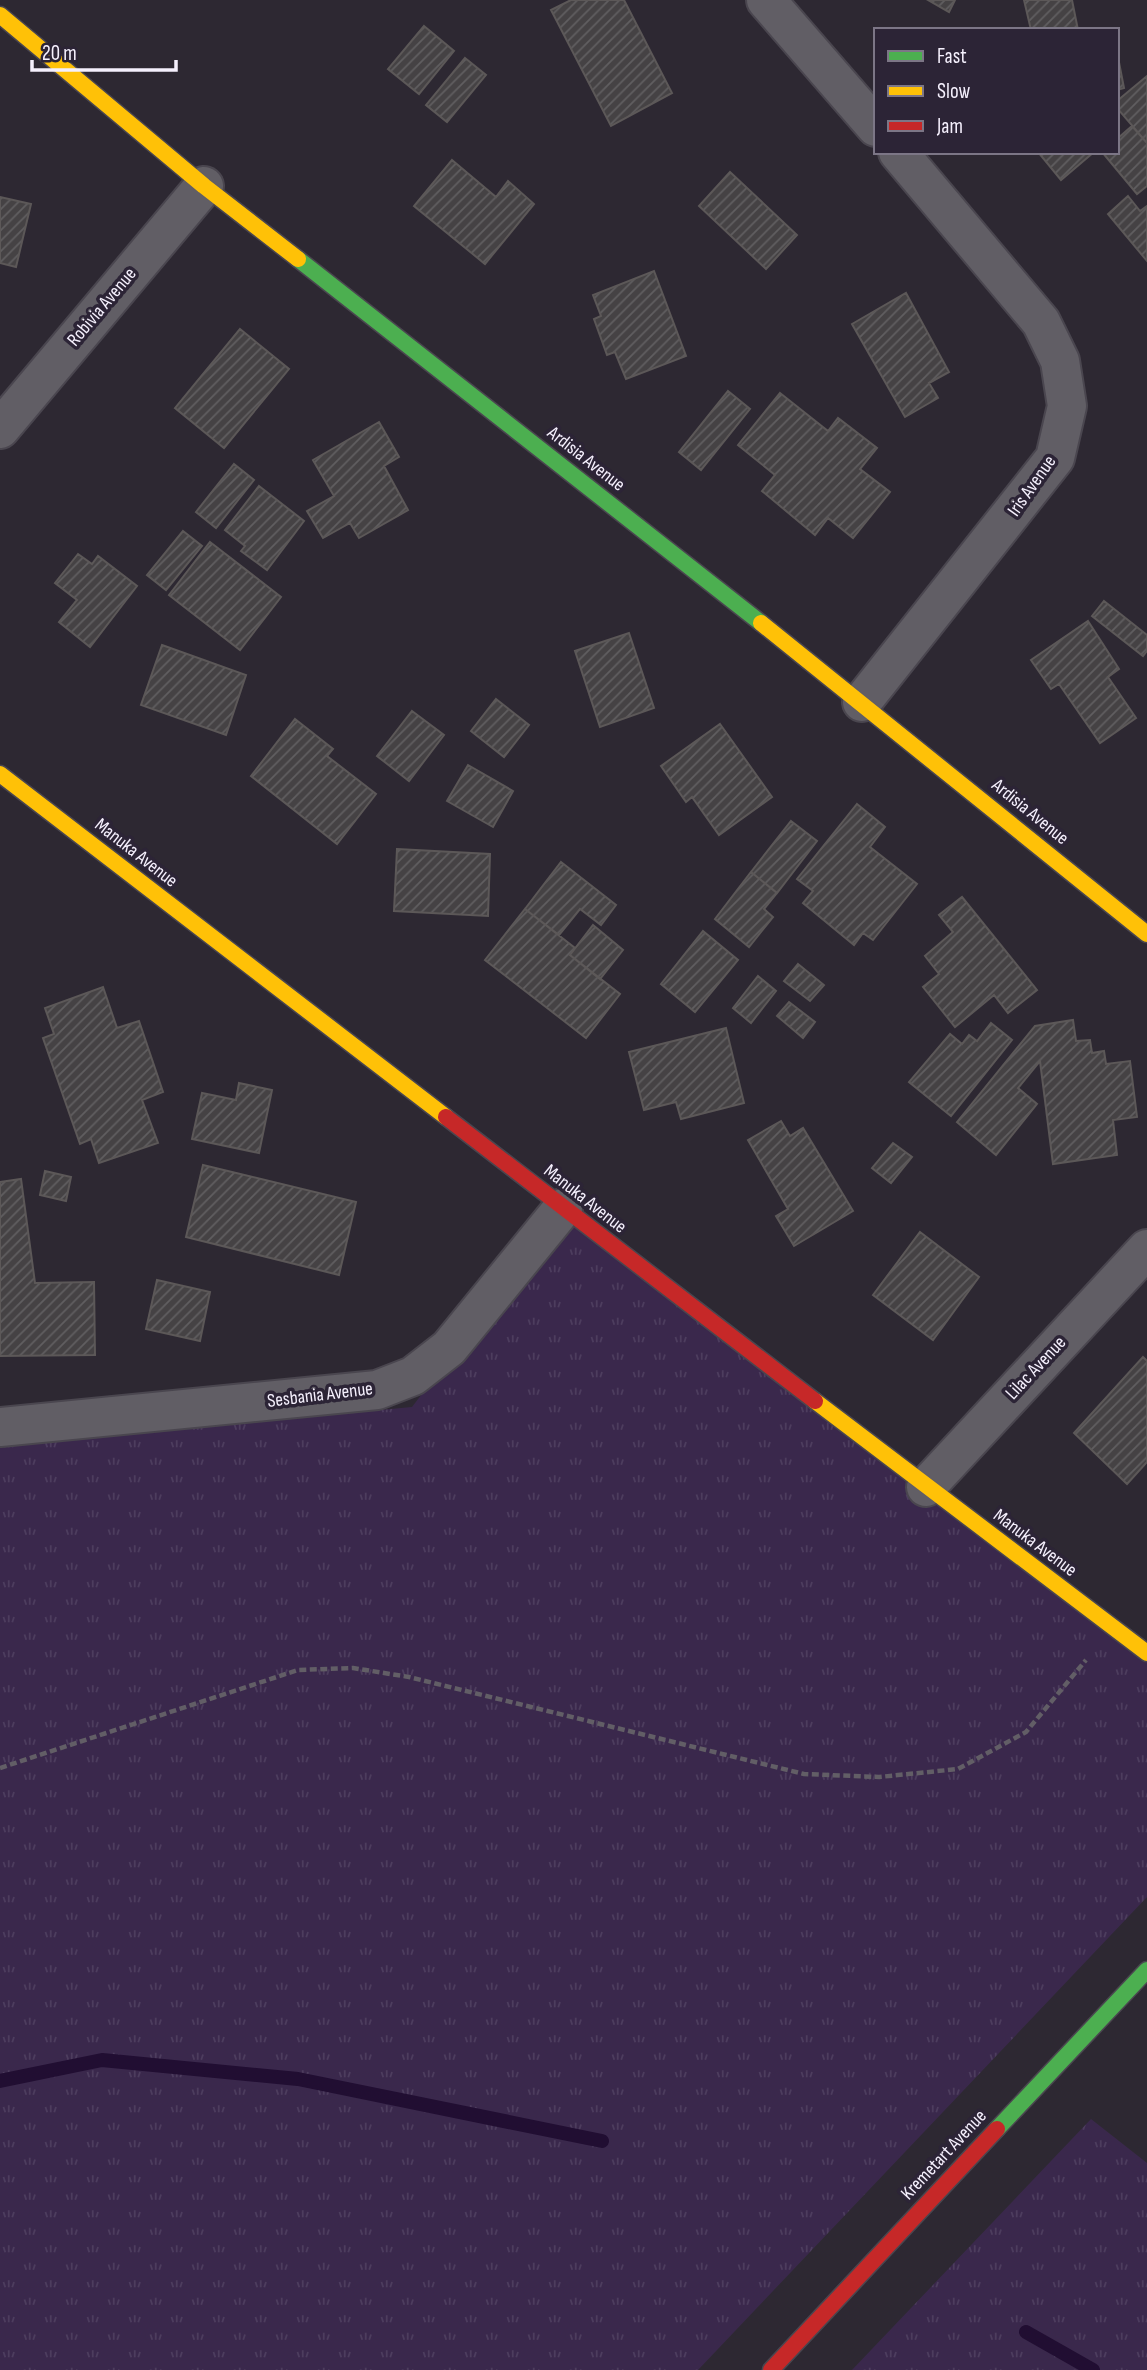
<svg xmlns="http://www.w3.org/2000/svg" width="1147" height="2370" font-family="'Sofia Sans Condensed',sans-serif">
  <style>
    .grass { fill: url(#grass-tufts) }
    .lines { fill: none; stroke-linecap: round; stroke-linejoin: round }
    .stream { stroke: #210e32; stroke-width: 14 }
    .building { fill: url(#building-hatch); stroke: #5c5858; stroke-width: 2 }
    .street-casing { stroke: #4a464f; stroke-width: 42 }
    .fast-casing { stroke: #4a464f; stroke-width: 19 }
    .slow-casing { stroke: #4a464f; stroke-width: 19 }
    .jam-casing { stroke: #4a464f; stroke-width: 19 }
    .path { stroke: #625e66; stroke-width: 4.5; stroke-dasharray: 7 3.5; stroke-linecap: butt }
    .street { stroke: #615e65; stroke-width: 38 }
    .fast { stroke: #4caf50; stroke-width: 16 }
    .slow { stroke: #ffc107; stroke-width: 16 }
    .jam { stroke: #c62828; stroke-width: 16 }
    .labels { text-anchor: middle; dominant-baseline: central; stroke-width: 7; stroke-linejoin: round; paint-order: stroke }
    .street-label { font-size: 19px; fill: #f5f0fd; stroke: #2c2436 }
  </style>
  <defs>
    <pattern id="grass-tufts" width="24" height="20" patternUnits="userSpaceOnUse" patternTransform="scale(1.75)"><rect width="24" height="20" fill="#3a284c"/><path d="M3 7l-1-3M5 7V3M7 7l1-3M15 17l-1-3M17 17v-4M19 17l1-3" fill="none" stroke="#4d3d5e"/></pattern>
    <pattern id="building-hatch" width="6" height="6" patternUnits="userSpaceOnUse" patternTransform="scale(1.75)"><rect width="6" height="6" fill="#454244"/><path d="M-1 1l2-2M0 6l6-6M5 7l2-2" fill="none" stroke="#605e60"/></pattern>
  </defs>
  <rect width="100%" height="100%" fill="#2d2832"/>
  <!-- grass -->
  <path class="grass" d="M 564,1209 L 1147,1655 L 1147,1897 L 698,2370 L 0,2370 L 0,1446 L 412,1407 Z
    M 1091,2119 L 1147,2163 L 1147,2370 L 852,2370 Z"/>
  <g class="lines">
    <!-- stream -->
    <path class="stream" d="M 0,2081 L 102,2060 L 298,2079 L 602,2141
      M 1026,2332 L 1093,2370"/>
  </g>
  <!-- building -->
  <path class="building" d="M 571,0 L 624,0 L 672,93 L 611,126 L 551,10 Z
    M 928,0 L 955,0 L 949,12 Z
    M 1024,0 L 1072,0 L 1078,30 L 1031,30 Z
    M 424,26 L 454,51 L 419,94 L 388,69 Z
    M 1117,52 L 1124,88 L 1117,90 Z
    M 465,58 L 486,75 L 447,122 L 426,105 Z
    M 1147,76 L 1147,143 L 1117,108 L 1117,101 Z
    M 1132,126 L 1147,143 L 1147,186 L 1137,194 L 1102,152 L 1117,152 L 1117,139 Z
    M 1038,152 L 1094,152 L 1061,180 Z
    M 452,160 L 496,197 L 508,181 L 534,204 L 485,264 L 414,206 Z
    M 730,172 L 797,235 L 766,269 L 699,206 Z
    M 1128,196 L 1140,211 L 1147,206 L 1147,261 L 1108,214 Z
    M 0,197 L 31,204 L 16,267 L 0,263 Z
    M 654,271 L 686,356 L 626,379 L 615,352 L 607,355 L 594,319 L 601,316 L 593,295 Z
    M 906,293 L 949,372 L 929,383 L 938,398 L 905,417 L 852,324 Z
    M 240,329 L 289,369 L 224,448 L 175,408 Z
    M 728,391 L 750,409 L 701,470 L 679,452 Z
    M 780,393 L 828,431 L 838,418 L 877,448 L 860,469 L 890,492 L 853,538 L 828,518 L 815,535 L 762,491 L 775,475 L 738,445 Z
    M 379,422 L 399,457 L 384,466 L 408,510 L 359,538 L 350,523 L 323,538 L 307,511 L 334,496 L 313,460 Z
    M 234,464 L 254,480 L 216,528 L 196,512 Z
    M 259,486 L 304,521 L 267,570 L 241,551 L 245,546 L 225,530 Z
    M 183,531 L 202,546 L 166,590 L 147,575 Z
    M 210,542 L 281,597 L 240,650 L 169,595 Z
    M 78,554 L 92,564 L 98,556 L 137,586 L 90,647 L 59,622 L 77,600 L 55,583 Z
    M 1104,601 L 1147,635 L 1147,651 L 1143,656 L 1092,616 Z
    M 1088,621 L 1119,669 L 1108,677 L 1136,718 L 1100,743 L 1059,684 L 1051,689 L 1031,660 Z
    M 629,633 L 654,708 L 600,727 L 575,651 Z
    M 162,645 L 246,675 L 226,735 L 141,705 Z
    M 496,699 L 529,725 L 504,757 L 471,731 Z
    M 412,711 L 444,735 L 409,781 L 377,756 Z
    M 295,719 L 333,749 L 327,756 L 376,794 L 337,844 L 251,776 Z
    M 720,724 L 772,797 L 719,835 L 692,797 L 686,802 L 661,766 Z
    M 468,765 L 513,791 L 493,827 L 447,801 Z
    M 857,804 L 885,827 L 870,847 L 917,884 L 873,940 L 863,933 L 854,945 L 803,903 L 813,891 L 797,879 Z
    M 791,821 L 817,841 L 777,893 L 751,872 Z
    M 397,849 L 490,854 L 488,916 L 394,911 Z
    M 561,862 L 616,905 L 601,925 L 580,909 L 559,935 L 525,909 Z
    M 751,872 L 777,893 L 764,909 L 773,917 L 749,947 L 715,919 Z
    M 962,897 L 1037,990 L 1008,1013 L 994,995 L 955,1027 L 923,987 L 939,974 L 925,956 L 953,932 L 939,915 Z
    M 525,909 L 575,948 L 570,955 L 620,994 L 586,1038 L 485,960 Z
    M 593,925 L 623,950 L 600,979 L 570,955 Z
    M 703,931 L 738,960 L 695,1012 L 661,984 Z
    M 798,964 L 824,985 L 810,1001 L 784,981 Z
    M 758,976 L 776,991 L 751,1023 L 733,1008 Z
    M 103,987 L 117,1028 L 139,1021 L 163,1092 L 142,1100 L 158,1143 L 99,1163 L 91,1139 L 80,1144 L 43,1038 L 54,1034 L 45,1008 Z
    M 789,1002 L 815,1022 L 803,1038 L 777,1016 Z
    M 1073,1020 L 1076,1041 L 1090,1040 L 1092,1053 L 1104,1051 L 1106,1064 L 1130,1061 L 1137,1117 L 1113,1120 L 1117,1155 L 1053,1164 L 1040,1061 L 1018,1088 L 1037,1104 L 996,1155 L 957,1122 L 1035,1026 Z
    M 991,1023 L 1012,1040 L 951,1116 L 909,1082 L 950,1034 L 962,1044 L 969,1035 L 977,1041 Z
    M 726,1028 L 744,1103 L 681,1119 L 676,1102 L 644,1110 L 629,1052 Z
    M 239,1083 L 272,1090 L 259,1153 L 192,1139 L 202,1093 L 236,1100 Z
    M 781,1121 L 790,1136 L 803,1128 L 853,1211 L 794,1246 L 776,1216 L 788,1209 L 748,1140 Z
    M 893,1143 L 912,1157 L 891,1183 L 872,1168 Z
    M 203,1165 L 356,1202 L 339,1275 L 186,1237 Z
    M 45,1171 L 71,1177 L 66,1201 L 40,1195 Z
    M 21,1179 L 35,1283 L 94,1282 L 95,1355 L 0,1356 L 0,1182 Z
    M 920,1232 L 979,1277 L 933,1340 L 873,1295 Z
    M 157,1280 L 210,1292 L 200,1341 L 146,1329 Z
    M 1143,1357 L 1147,1361 L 1147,1462 L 1127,1484 L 1074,1433 Z"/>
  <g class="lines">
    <!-- street casing -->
    <g class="street-casing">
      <path id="street" d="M 766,0 L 876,127
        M 0,429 L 204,186
        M 862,702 L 1055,458 L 1067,406 L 1060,361 L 1041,322 L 898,152
        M 0,1427 L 377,1390 L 413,1376 L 449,1348 L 563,1208
        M 926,1487 L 1147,1249"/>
    </g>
    <!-- fast casing -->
    <g class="fast-casing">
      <path id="fast" d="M 298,259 L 761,623
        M 997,2129 L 1147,1970"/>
    </g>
    <!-- slow casing -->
    <g class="slow-casing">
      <path id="slow" d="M 0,15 L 204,186 L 298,259
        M 761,623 L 1147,934
        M 0,774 L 446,1117
        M 815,1401 L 1147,1653"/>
    </g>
    <!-- jam casing -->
    <g class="jam-casing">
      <path id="jam" d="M 446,1117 L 815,1401
        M 771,2370 L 997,2129"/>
    </g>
    <!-- path -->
    <path class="path" d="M 0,1768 L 298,1670 L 353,1668 L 409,1677 L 804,1774 L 879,1777 L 958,1769 L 1026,1732 L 1086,1660"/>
    <!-- street -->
    <use href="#street" class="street"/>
    <!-- fast -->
    <use href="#fast" class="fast"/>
    <!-- slow -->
    <use href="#slow" class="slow"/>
    <!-- jam -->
    <use href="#jam" class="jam"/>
  </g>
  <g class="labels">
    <!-- street labels -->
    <g class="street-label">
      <text transform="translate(102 307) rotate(-50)">Robivia Avenue</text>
      <text transform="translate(586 459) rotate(38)">Ardisia Avenue</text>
      <text transform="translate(1032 486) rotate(-55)">Iris Avenue</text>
      <text transform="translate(1030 812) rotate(39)">Ardisia Avenue</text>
      <text transform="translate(136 853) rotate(38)">Manuka Avenue</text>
      <text transform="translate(585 1199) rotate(38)">Manuka Avenue</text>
      <text transform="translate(1036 1368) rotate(-47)">Lilac Avenue</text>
      <text transform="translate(320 1395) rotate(-7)">Sesbania Avenue</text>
      <text transform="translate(1035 1543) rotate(37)">Manuka Avenue</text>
      <text transform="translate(944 2155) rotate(-47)">Kremetart Avenue</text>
    </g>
  </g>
  <!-- legend -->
  <rect x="874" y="28" width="245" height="126" fill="#2c2436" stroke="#7c7686" stroke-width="2"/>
  <rect x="888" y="51" width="35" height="10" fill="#4caf50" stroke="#7c7686" stroke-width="2"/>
  <text x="937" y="63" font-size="21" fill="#f5f0fd">Fast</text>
  <rect x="888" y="86" width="35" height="10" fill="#ffc107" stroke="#7c7686" stroke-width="2"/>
  <text x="937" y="98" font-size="21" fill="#f5f0fd">Slow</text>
  <rect x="888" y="121" width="35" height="10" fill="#c62828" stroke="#7c7686" stroke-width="2"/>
  <text x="937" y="133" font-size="21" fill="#f5f0fd">Jam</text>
  <!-- scale -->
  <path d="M32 60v10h144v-10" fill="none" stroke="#f5f0fd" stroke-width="3.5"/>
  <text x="42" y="60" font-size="21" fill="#f5f0fd" stroke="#2c2436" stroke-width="5" paint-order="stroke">20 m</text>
</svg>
